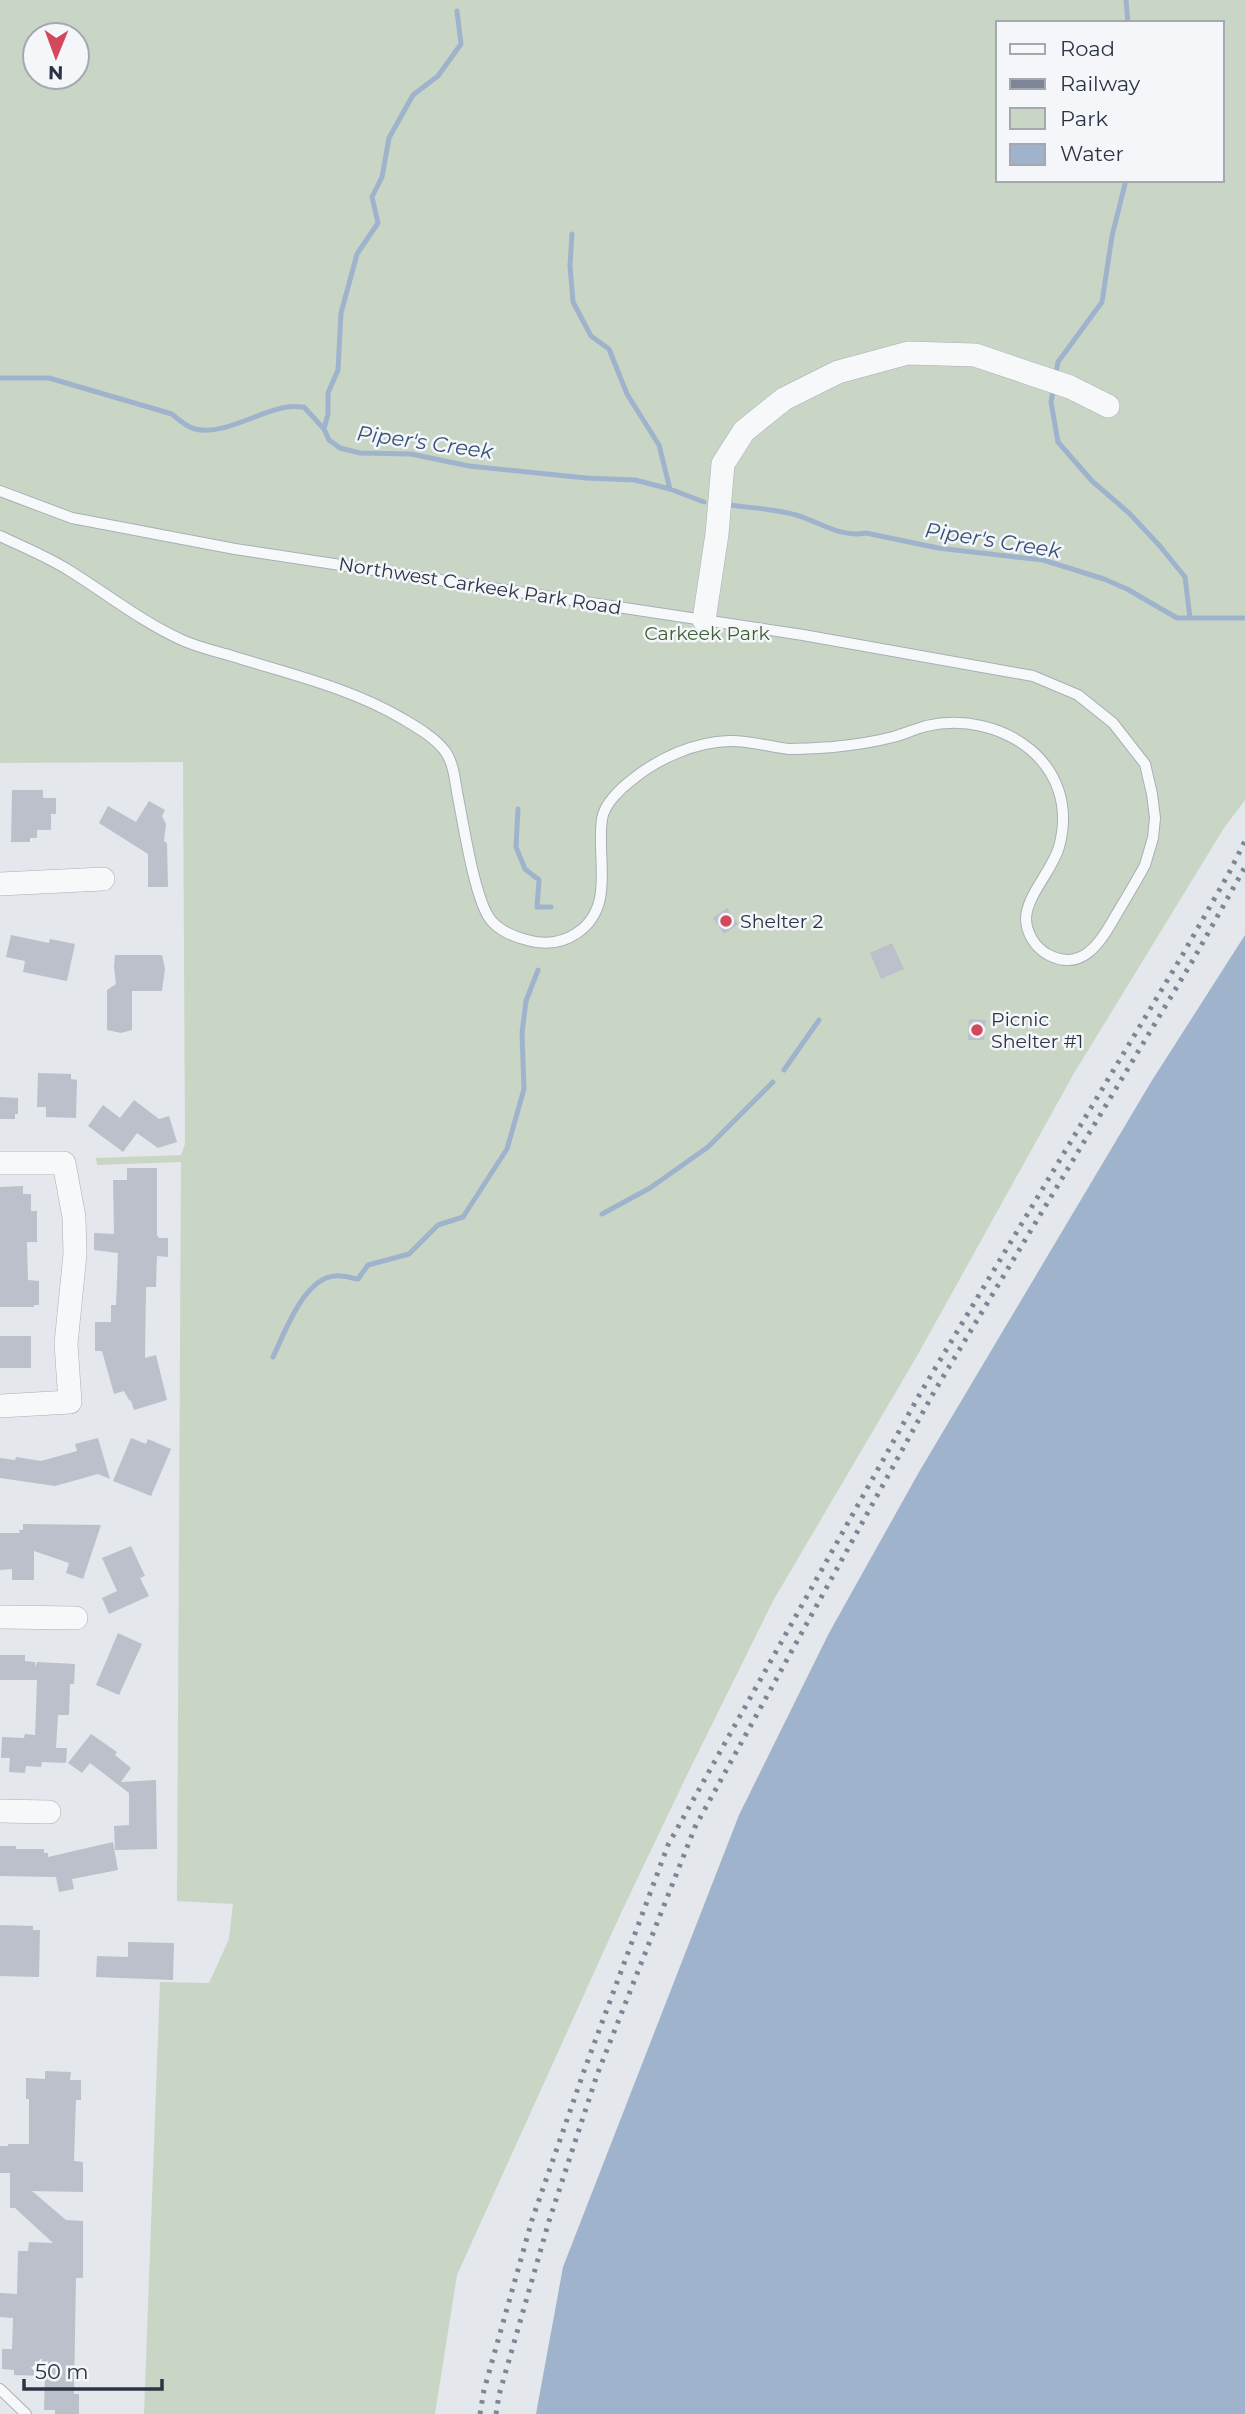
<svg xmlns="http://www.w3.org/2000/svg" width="1245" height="2414" font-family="Montserrat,sans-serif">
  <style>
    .green { fill: #c9d6c5; fill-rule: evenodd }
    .water { fill: #9fb4cc }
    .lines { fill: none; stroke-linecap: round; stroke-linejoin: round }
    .stream { stroke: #9fb4cc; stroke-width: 5 }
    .building { fill: #bbc0ca }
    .service-casing { stroke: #a9aeb7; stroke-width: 12 }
    .minor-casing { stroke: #a9aeb7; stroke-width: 24 }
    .service { stroke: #f7f8fa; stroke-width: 10 }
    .minor { stroke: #f7f8fa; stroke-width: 23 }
    .rail { stroke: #7d8696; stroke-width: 5; stroke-dasharray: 3.5 7; stroke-linecap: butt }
    .poi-dot { fill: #d1495b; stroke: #f4f6f9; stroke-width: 2.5 }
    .labels { text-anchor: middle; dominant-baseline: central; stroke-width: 5; stroke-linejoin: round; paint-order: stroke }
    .street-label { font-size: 19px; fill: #2b3445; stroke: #f4f6f9 }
    .park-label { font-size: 19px; fill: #3f6138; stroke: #f4f6f9 }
    .poi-label { font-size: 19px; fill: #2b3445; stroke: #f4f6f9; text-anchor: start }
    .water-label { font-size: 21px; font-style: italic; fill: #34527a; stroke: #f4f6f9 }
  </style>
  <rect width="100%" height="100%" fill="#e4e7ec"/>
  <!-- green -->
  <path class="green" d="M 0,0 L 1245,0 L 1245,800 L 1224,828 L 1073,1075 L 917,1356 L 773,1601 L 686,1777 L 621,1913 L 457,2275 L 435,2414 L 144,2414 L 160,1982 L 209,1983 L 229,1939 L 233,1904 L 177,1901 L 181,1162 L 97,1165 L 96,1158 L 181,1155 L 185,1144 L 183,762 L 0,763 ZM 998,23 L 1222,23 L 1222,180 L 998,180 ZM 35,35 L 77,35 L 77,77 L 35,77 Z"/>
  <!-- water -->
  <path class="water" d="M 1245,935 L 1245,2414 L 536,2414 L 563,2267 L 739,1815 L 829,1633 L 919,1472 L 1151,1082 Z"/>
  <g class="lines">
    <!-- stream -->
    <path class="stream" d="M 1126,0 L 1128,23
      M 572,234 L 570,266 L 573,302 L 591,336 L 609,349 L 627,394 L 659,445 L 670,489
      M 1055,377 L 1058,362 L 1102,302 L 1112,236 L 1126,180
      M 0,378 L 49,378 L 172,414 C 179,420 185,426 195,429 C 224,436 259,411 287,407 C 292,406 299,407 304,407 L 324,429 L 329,440 L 340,448 L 360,453 L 411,454 L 469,466 L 586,478 L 635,480 L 670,489 L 704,502
      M 1054,386 L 1051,402 L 1058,442 L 1092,481 L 1129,513 L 1159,545 L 1185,577 L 1190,618
      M 324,429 L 328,414 L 328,393 L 338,370 L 341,313 L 357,254 L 378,223 L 372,197 L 382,177 L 389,138 L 413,95 L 438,76 L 461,44 L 457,11
      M 730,505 C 751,508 775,509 796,515 C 820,522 840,538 866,533 L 938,548 L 1043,560 L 1104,579 L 1127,589 L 1177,618 L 1245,618
      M 518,809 L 516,847 L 525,869 L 539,880 L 537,907 L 551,907
      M 784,1070 L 819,1020
      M 602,1214 L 650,1188 L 708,1147 L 773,1082
      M 273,1357 C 285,1332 304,1278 335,1276 C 342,1275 351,1278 358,1279 L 368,1265 L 409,1254 L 438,1225 L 463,1217 L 507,1149 L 524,1089 L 522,1033 L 526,1001 L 538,970"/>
  </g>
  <!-- building -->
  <path class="building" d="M 12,790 L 43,790 L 43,798 L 56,798 L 56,814 L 51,814 L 51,830 L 37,830 L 37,838 L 30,838 L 30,842 L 11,842 Z
    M 149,801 L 165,810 L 162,816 L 166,824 L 164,841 L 167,843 L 168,887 L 148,887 L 148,854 L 99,823 L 108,806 L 136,822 Z
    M 727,908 L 738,924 L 724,934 L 713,918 Z
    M 11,935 L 49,943 L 50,939 L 75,944 L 67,981 L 23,972 L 25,961 L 6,957 Z
    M 892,943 L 904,969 L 881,979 L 870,953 Z
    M 115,955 L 162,955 L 165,969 L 162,991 L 132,991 L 132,1030 L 121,1033 L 107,1030 L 107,990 L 116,984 L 114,967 Z
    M 969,1019 L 986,1020 L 984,1040 L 968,1040 Z
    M 38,1073 L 71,1074 L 71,1079 L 77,1080 L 76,1118 L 46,1117 L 46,1107 L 37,1107 Z
    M 0,1097 L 18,1098 L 18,1114 L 15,1114 L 15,1119 L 0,1119 Z
    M 134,1100 L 159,1119 L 169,1116 L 177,1142 L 158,1148 L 137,1133 L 123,1152 L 88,1126 L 103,1105 L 120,1118 Z
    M 127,1168 L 157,1168 L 157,1235 L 159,1238 L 168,1238 L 168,1257 L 157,1256 L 156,1287 L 146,1287 L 145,1358 L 156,1355 L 167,1400 L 134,1410 L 131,1401 L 129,1400 L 124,1391 L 114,1394 L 102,1351 L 95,1351 L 95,1322 L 111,1322 L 111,1305 L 116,1305 L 118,1253 L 94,1250 L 94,1233 L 114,1234 L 113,1180 L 127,1180 Z
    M 23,1186 L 23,1194 L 31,1194 L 31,1211 L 37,1211 L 37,1242 L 27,1242 L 28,1280 L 39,1281 L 39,1305 L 34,1305 L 34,1307 L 0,1307 L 0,1187 Z
    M 0,1336 L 31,1336 L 31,1368 L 0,1368 Z
    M 98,1438 L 110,1479 L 98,1474 L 55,1486 L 0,1478 L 0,1458 L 15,1460 L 16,1457 L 41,1461 L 77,1451 L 75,1444 Z
    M 131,1438 L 146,1444 L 148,1439 L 171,1449 L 151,1496 L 113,1481 Z
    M 23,1524 L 101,1525 L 83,1579 L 66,1573 L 69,1563 L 34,1551 L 34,1580 L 12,1580 L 12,1569 L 0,1570 L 0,1533 L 20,1533 L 19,1530 L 23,1530 Z
    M 131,1546 L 145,1576 L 140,1578 L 149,1596 L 109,1614 L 102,1598 L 117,1591 L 102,1558 Z
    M 118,1633 L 142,1644 L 119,1695 L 96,1685 Z
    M 0,1655 L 25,1655 L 25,1661 L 35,1662 L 35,1667 L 37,1662 L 75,1664 L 74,1684 L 70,1684 L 69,1715 L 58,1715 L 56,1748 L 67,1748 L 66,1763 L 42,1762 L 41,1767 L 26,1766 L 25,1773 L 9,1772 L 10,1758 L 1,1758 L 2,1737 L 24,1738 L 25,1734 L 35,1735 L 37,1680 L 0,1680 Z
    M 91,1734 L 117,1752 L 115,1755 L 131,1768 L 121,1782 L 156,1780 L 157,1849 L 115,1850 L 114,1826 L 129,1825 L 129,1793 L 90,1763 L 82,1773 L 68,1763 Z
    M 113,1842 L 118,1870 L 72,1879 L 74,1889 L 59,1892 L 56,1877 L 0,1876 L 0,1846 L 16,1846 L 16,1849 L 44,1849 L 44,1853 L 48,1853 L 48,1857 Z
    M 0,1925 L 33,1926 L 33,1930 L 40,1930 L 39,1977 L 0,1976 Z
    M 128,1942 L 174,1943 L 173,1980 L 96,1977 L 97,1956 L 128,1957 Z
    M 45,2071 L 71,2072 L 70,2080 L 81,2080 L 81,2100 L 76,2100 L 74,2161 L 83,2162 L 83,2192 L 32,2191 L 66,2220 L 83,2221 L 83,2278 L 76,2278 L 74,2394 L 79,2394 L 79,2414 L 55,2414 L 55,2410 L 44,2410 L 45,2376 L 14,2375 L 14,2370 L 2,2369 L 2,2349 L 12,2349 L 13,2318 L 0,2317 L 0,2293 L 17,2294 L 18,2251 L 28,2251 L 29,2242 L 53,2243 L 15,2208 L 10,2208 L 10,2173 L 0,2173 L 0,2146 L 8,2146 L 8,2144 L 29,2144 L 29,2099 L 26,2099 L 26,2078 L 45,2079 Z"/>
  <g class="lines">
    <!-- service casing -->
    <g class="service-casing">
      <path id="service" d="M 0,491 L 72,518 L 235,549 L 803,635 L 1033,676 L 1078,695 L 1113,723 L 1145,764 L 1152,794 L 1155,818 L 1153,838 L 1145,865 C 1137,880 1128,895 1119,910 C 1103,937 1085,975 1047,954 C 1035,947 1026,933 1026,918 C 1027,895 1052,871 1059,847 C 1082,764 1002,709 926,726 C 915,729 904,734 893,737 C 874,742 853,745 833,747 C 819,748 803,749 789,749 C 769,747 749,740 729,741 C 695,742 659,758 633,779 C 621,788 604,804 602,819 C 596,858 616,907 577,933 C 562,943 544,945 527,940 C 514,937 498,930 490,919 C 474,897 463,821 457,792 C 455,779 453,762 445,751 C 434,737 418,728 403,719 C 351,688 289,674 232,656 C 215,651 197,647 182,640 C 142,622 107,594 70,571 C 48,557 23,547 0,536
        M 0,2389 L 26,2414"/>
    </g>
    <!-- minor casing -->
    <g class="minor-casing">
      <path id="minor" d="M 704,620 L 717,534 L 723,464 L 744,431 L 784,399 L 838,372 L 908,353 L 975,355 L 1070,387 L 1108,406
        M 0,884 L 103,879
        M 0,1163 L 64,1163 L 74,1217 L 75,1254 L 66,1344 L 70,1402 L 0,1406
        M 0,1617 L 76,1618
        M 0,1811 L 49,1812"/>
    </g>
    <!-- service -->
    <use href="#service" class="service"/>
    <!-- minor -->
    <use href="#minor" class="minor"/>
    <!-- rail -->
    <path class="rail" d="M 480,2414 L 484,2390 L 532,2220 L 584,2071 L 668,1845 L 921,1392 L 1183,954 L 1229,873 L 1245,841
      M 496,2414 L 499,2395 L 549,2221 L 597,2075 L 695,1827 L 934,1392 L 1193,960 L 1245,867"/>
  </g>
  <!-- markers -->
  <g class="poi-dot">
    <circle cx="726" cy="921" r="7"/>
    <circle cx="977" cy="1030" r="7"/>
  </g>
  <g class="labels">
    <!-- street labels -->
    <g class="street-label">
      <text transform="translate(480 586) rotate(9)">Northwest Carkeek Park Road</text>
    </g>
    <!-- park labels -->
    <g class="park-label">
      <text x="707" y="633">Carkeek Park</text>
    </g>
    <!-- poi labels -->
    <g class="poi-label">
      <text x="740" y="921">Shelter 2</text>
      <text x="991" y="1019">Picnic<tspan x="991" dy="22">Shelter #1</tspan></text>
    </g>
    <!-- water labels -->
    <g class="water-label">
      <text transform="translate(425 442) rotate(8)">Piper's Creek</text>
      <text transform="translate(993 540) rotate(9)">Piper's Creek</text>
    </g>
  </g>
  <!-- legend -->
  <rect x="996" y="21" width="228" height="161" fill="#f4f6f9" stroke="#a4a8b1" stroke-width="2"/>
  <rect x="1010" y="44" width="35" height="10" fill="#f7f8fa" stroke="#a4a8b1" stroke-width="2"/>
  <text x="1060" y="56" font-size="21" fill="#2b3445">Road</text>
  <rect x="1010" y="79" width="35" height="10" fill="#7d8696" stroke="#a4a8b1" stroke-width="2"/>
  <text x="1060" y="91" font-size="21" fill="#2b3445">Railway</text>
  <rect x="1010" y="108" width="35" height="21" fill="#c9d6c5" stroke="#a4a8b1" stroke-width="2"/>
  <text x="1060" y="126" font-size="21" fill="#2b3445">Park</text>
  <rect x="1010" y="144" width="35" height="21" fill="#9fb4cc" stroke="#a4a8b1" stroke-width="2"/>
  <text x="1060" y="161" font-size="21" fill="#2b3445">Water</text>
  <!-- north arrow -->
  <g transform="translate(56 56) rotate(181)"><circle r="33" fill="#f4f6f9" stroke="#a4a8b1" stroke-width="2"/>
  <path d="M0-5L12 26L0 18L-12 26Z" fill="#d1495b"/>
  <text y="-10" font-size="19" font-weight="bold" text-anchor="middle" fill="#2b3445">N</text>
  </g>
  <!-- scale -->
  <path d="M24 2379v10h138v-10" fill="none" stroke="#2b3445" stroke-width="3.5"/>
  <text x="35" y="2379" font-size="21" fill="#2b3445" stroke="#f4f6f9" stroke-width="5" paint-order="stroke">50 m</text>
</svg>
